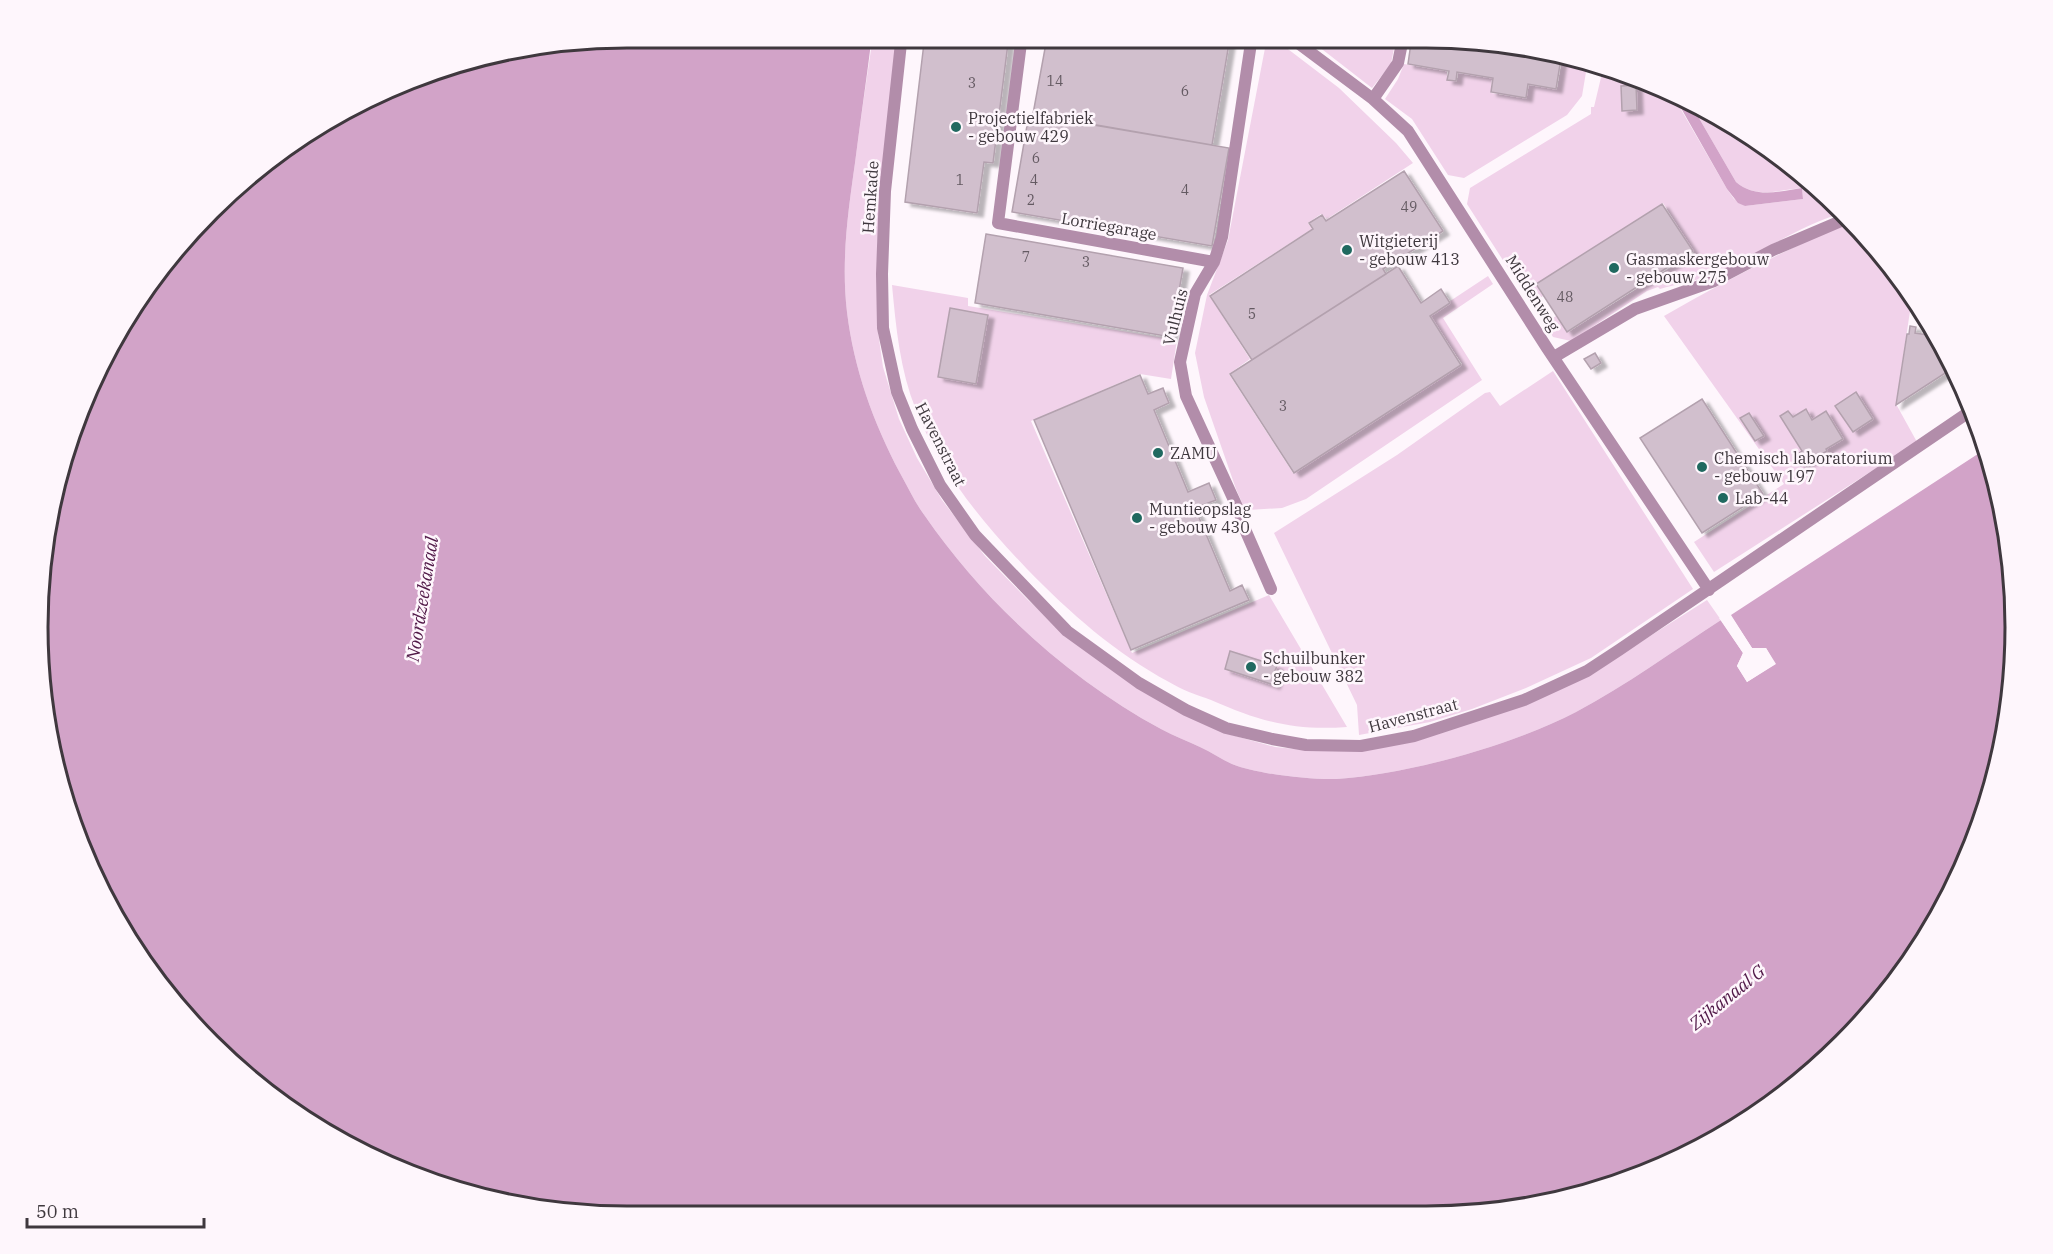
<svg xmlns="http://www.w3.org/2000/svg" width="2053" height="1254" font-family="'IBM Plex Serif',serif">
  <style>
    .green { fill: #f1d2ea }
    .water { fill: #d2a3c8 }
    .pier { fill: #fef6fc }
    .building { fill: #d1bfcd; stroke: #b3a1ae; stroke-width: 1.5; filter: url(#shadow) }
    .lines { fill: none; stroke-linecap: round; stroke-linejoin: round }
    .street { stroke: #b28daa; stroke-width: 12 }
    .poi-dot { fill: #206960; stroke: #fef6fc; stroke-width: 2 }
    .labels { text-anchor: middle; dominant-baseline: central; stroke-width: 5; stroke-linejoin: round; paint-order: stroke }
    .number-label { font-size: 14px; fill: #645a62 }
    .poi-label { font-size: 16px; fill: #3f383e; stroke: #fef6fc; text-anchor: start }
    .street-label { font-size: 16px; fill: #3f383e; stroke: #fef6fc }
    .water-label { font-size: 18px; font-style: italic; fill: #501847; stroke: #fef6fc }
    .rim { fill: none; stroke: #3f383e; stroke-width: 3 }
  </style>
  <defs>
    <filter id="shadow"><feDropShadow dx="6" dy="4" stdDeviation="1.5" flood-color="#0004"/></filter>
  </defs>
  <rect width="100%" height="100%" fill="#fef6fc"/>
  <!-- green -->
  <path class="green" d="M 872,43 L 898,43 L 877,247 L 877,325 L 883,367 L 899,419 L 917,458 L 942,500 L 985,556 L 1028,600 L 1063,631 L 1232,735 L 1275,747 L 1316,751 L 1358,750 L 1413,740 L 1601,667 L 1707,600 L 1721,620 C 1673,651 1627,685 1576,712 C 1512,745 1410,774 1337,779 C 1310,780 1257,774 1232,764 C 1221,759 1211,752 1200,747 C 1188,741 1174,736 1161,729 C 1069,679 985,603 925,516 C 915,503 908,487 900,473 C 873,422 854,369 847,312 C 841,261 848,212 855,163 C 860,123 866,83 872,43 Z
    M 1266,43 L 1280,43 L 1339,88 L 1396,143 L 1413,163 L 1327,219 L 1321,214 L 1308,223 L 1312,229 L 1209,295 L 1250,359 L 1229,374 L 1293,473 L 1462,364 L 1429,315 L 1488,276 L 1493,284 L 1443,318 L 1482,380 L 1306,499 L 1282,508 L 1248,510 L 1243,505 L 1236,489 L 1204,397 L 1195,353 L 1207,295 L 1228,240 Z
    M 1314,43 L 1395,43 L 1391,64 L 1372,88 Z
    M 1562,61 L 1587,66 L 1582,96 L 1567,115 L 1464,178 L 1448,175 L 1412,119 L 1385,99 L 1398,79 L 1404,64 L 1447,71 L 1447,80 L 1457,81 L 1458,73 L 1492,78 L 1491,93 L 1526,98 L 1529,85 L 1557,89 Z
    M 1603,69 L 1651,82 L 1672,94 L 1727,189 L 1734,199 L 1745,206 L 1803,199 L 1802,188 C 1778,190 1756,199 1736,182 L 1692,106 L 1785,159 L 1842,213 C 1795,227 1755,258 1709,276 C 1693,282 1676,284 1660,289 L 1658,287 L 1647,291 L 1571,341 L 1553,337 L 1545,324 L 1556,316 L 1568,332 L 1694,253 L 1663,203 L 1536,284 L 1543,296 L 1531,304 L 1467,204 L 1470,188 L 1591,114 L 1591,107 L 1594,107 Z
    M 1852,222 L 1869,238 L 1912,298 L 1896,404 L 1917,442 L 1714,572 L 1694,542 L 1784,484 L 1664,316 C 1725,281 1787,248 1852,222 Z
    M 892,285 L 968,298 L 968,306 L 1177,340 L 1171,379 L 1140,374 L 1031,421 L 1132,653 L 1269,595 L 1347,727 C 1293,731 1259,721 1211,700 C 1197,695 1182,690 1169,682 C 1115,653 1070,613 1027,569 C 982,522 940,471 916,410 C 900,370 896,328 892,285 Z
    M 1553,371 L 1693,589 L 1591,658 L 1526,688 L 1472,709 L 1430,722 L 1359,735 L 1357,705 L 1274,533 L 1397,455 L 1485,393 L 1490,392 L 1500,406 Z"/>
  <!-- water -->
  <path class="water" d="M 550,43 L 871,43 C 866,83 860,123 855,163 C 848,212 841,261 847,312 C 854,369 873,422 900,473 C 908,487 915,503 925,516 C 985,603 1069,679 1161,729 C 1174,736 1188,741 1200,747 C 1211,752 1221,759 1232,764 C 1257,774 1310,780 1337,779 C 1410,774 1512,745 1576,712 C 1627,685 1673,651 1721,620 L 1743,653 L 1737,666 L 1747,682 L 1775,664 L 1766,648 L 1752,648 L 1731,615 L 1987,448 L 2010,550 L 2014,665 L 1995,779 L 1955,887 L 1894,986 L 1815,1070 L 1720,1138 L 1579,1196 L 1465,1215 L 550,1211 L 402,1172 L 268,1095 L 210,1044 L 137,955 L 69,816 L 43,704 L 38,627 L 43,550 L 69,438 L 137,299 L 210,210 L 268,159 L 366,98 L 438,69 Z
    M 1673,94 L 1692,106 L 1736,182 C 1754,198 1779,192 1802,188 L 1803,199 L 1745,206 L 1738,203 L 1727,189 Z"/>
  <!-- pier -->
  <path class="pier" d="M 1729,613 L 1752,648 L 1766,648 L 1776,664 L 1747,682 L 1737,666 L 1743,653 L 1719,618 L 1723,618 L 1745,652 L 1741,666 L 1748,678 L 1772,663 L 1764,651 L 1750,650 L 1728,616 Z"/>
  <!-- building -->
  <path class="building" d="M 924,43 L 1008,43 L 993,163 L 984,162 L 977,213 L 905,202 Z
    M 1046,43 L 1229,43 L 1212,145 L 1033,114 Z
    M 1411,43 L 1503,43 L 1561,58 L 1556,89 L 1528,84 L 1526,98 L 1491,92 L 1493,78 L 1457,72 L 1456,81 L 1447,80 L 1449,71 L 1408,64 Z
    M 1636,85 L 1637,110 L 1622,111 L 1621,86 Z
    M 1029,114 L 1229,148 L 1212,246 L 1012,212 Z
    M 1404,171 L 1443,231 L 1383,269 L 1386,274 L 1252,360 L 1210,296 L 1313,229 L 1309,223 L 1322,215 L 1326,221 Z
    M 1662,204 L 1693,251 L 1567,332 L 1536,284 Z
    M 986,234 L 1183,268 L 1171,337 L 975,303 Z
    M 1398,266 L 1421,303 L 1441,289 L 1450,303 L 1430,316 L 1461,365 L 1294,473 L 1230,374 Z
    M 950,308 L 988,315 L 976,384 L 938,377 Z
    M 1910,326 L 1916,327 L 1915,333 L 1935,336 L 1936,331 L 1953,368 L 1896,405 L 1907,334 L 1909,334 Z
    M 1595,353 L 1601,363 L 1591,369 L 1584,359 Z
    M 1140,375 L 1148,394 L 1163,388 L 1166,396 L 1169,403 L 1154,410 L 1188,492 L 1209,483 L 1216,500 L 1195,508 L 1230,591 L 1242,585 L 1249,600 L 1131,650 L 1034,420 Z
    M 1856,392 L 1873,419 L 1853,432 L 1835,406 Z
    M 1702,399 L 1763,494 L 1702,533 L 1640,438 Z
    M 1806,409 L 1812,420 L 1826,411 L 1843,439 L 1826,449 L 1827,451 L 1801,466 L 1795,456 L 1802,451 L 1780,416 L 1788,411 L 1793,417 Z
    M 1749,413 L 1764,436 L 1755,441 L 1740,418 Z
    M 1230,651 L 1277,666 L 1274,673 L 1278,674 L 1274,685 L 1225,669 Z"/>
  <g class="lines">
    <!-- street -->
    <path class="street" d="M 901,43 L 885,191 L 882,274 L 883,328 L 897,392 L 912,429 L 940,485 L 975,535 L 1067,631 L 1139,683 L 1186,710 L 1226,728 L 1272,739 L 1306,745 L 1361,746 L 1414,736 L 1524,700 L 1587,671 L 1619,650 L 1972,410
      M 1021,43 L 998,223 L 1214,262
      M 1251,43 L 1222,237 L 1214,262 L 1195,294 L 1180,362 L 1186,396 L 1239,511 L 1244,527 L 1271,589
      M 1298,43 L 1373,99 L 1408,131 L 1547,348 L 1709,590
      M 1373,99 L 1398,63 L 1402,43
      M 1554,357 L 1635,309 L 1714,281 L 1773,250 L 1848,218"/>
  </g>
  <!-- markers -->
  <g class="poi-dot">
    <circle cx="956" cy="127" r="6"/>
    <circle cx="1347" cy="250" r="6"/>
    <circle cx="1614" cy="268" r="6"/>
    <circle cx="1158" cy="453" r="6"/>
    <circle cx="1702" cy="467" r="6"/>
    <circle cx="1723" cy="498" r="6"/>
    <circle cx="1137" cy="518" r="6"/>
    <circle cx="1251" cy="667" r="6"/>
  </g>
  <g class="labels">
    <!-- number labels -->
    <g class="number-label">
      <text x="1055" y="81">14</text>
      <text x="972" y="83">3</text>
      <text x="1185" y="91">6</text>
      <text x="1036" y="158">6</text>
      <text x="960" y="180">1</text>
      <text x="1034" y="180">4</text>
      <text x="1185" y="190">4</text>
      <text x="1031" y="200">2</text>
      <text x="1409" y="207">49</text>
      <text x="1026" y="257">7</text>
      <text x="1086" y="262">3</text>
      <text x="1565" y="297">48</text>
      <text x="1252" y="314">5</text>
      <text x="1283" y="406">3</text>
    </g>
    <!-- poi labels -->
    <g class="poi-label">
      <text x="968" y="118">Projectielfabriek<tspan x="968" dy="18">- gebouw 429</tspan></text>
      <text x="1359" y="241">Witgieterij<tspan x="1359" dy="18">- gebouw 413</tspan></text>
      <text x="1626" y="259">Gasmaskergebouw<tspan x="1626" dy="18">- gebouw 275</tspan></text>
      <text x="1170" y="453">ZAMU</text>
      <text x="1714" y="458">Chemisch laboratorium<tspan x="1714" dy="18">- gebouw 197</tspan></text>
      <text x="1735" y="498">Lab-44</text>
      <text x="1149" y="509">Muntieopslag<tspan x="1149" dy="18">- gebouw 430</tspan></text>
      <text x="1263" y="658">Schuilbunker<tspan x="1263" dy="18">- gebouw 382</tspan></text>
    </g>
    <!-- street labels -->
    <g class="street-label">
      <text transform="translate(870 197) rotate(-86)">Hemkade</text>
      <text transform="translate(1109 226) rotate(10)">Lorriegarage</text>
      <text transform="translate(1533 293) rotate(58)">Middenweg</text>
      <text transform="translate(1175 317) rotate(-76)">Vulhuis</text>
      <text transform="translate(941 444) rotate(63)">Havenstraat</text>
      <text transform="translate(1413 715) rotate(-15)">Havenstraat</text>
    </g>
    <!-- water labels -->
    <g class="water-label">
      <text transform="translate(422 599) rotate(-81)">Noordzeekanaal</text>
      <text transform="translate(1727 997) rotate(-39)">Zijkanaal G</text>
    </g>
  </g>
  <!-- crop -->
  <path d="M0 0H2053V1254H0ZM627 48H1426A579 579 0 0 1 2005 627V627A579 579 0 0 1 1426 1206H627A579 579 0 0 1 48 627V627A579 579 0 0 1 627 48Z" fill="#fef6fc" fill-rule="evenodd"/>
  <path class="rim" d="M627 48H1426A579 579 0 0 1 2005 627V627A579 579 0 0 1 1426 1206H627A579 579 0 0 1 48 627V627A579 579 0 0 1 627 48Z"/>
  <!-- scale -->
  <path d="M27 1218v9h177v-9" fill="none" stroke="#3f383e" stroke-width="3"/>
  <text x="36" y="1218" font-size="18" fill="#3f383e" stroke="#fef6fc" stroke-width="4.5" paint-order="stroke">50 m</text>
</svg>
